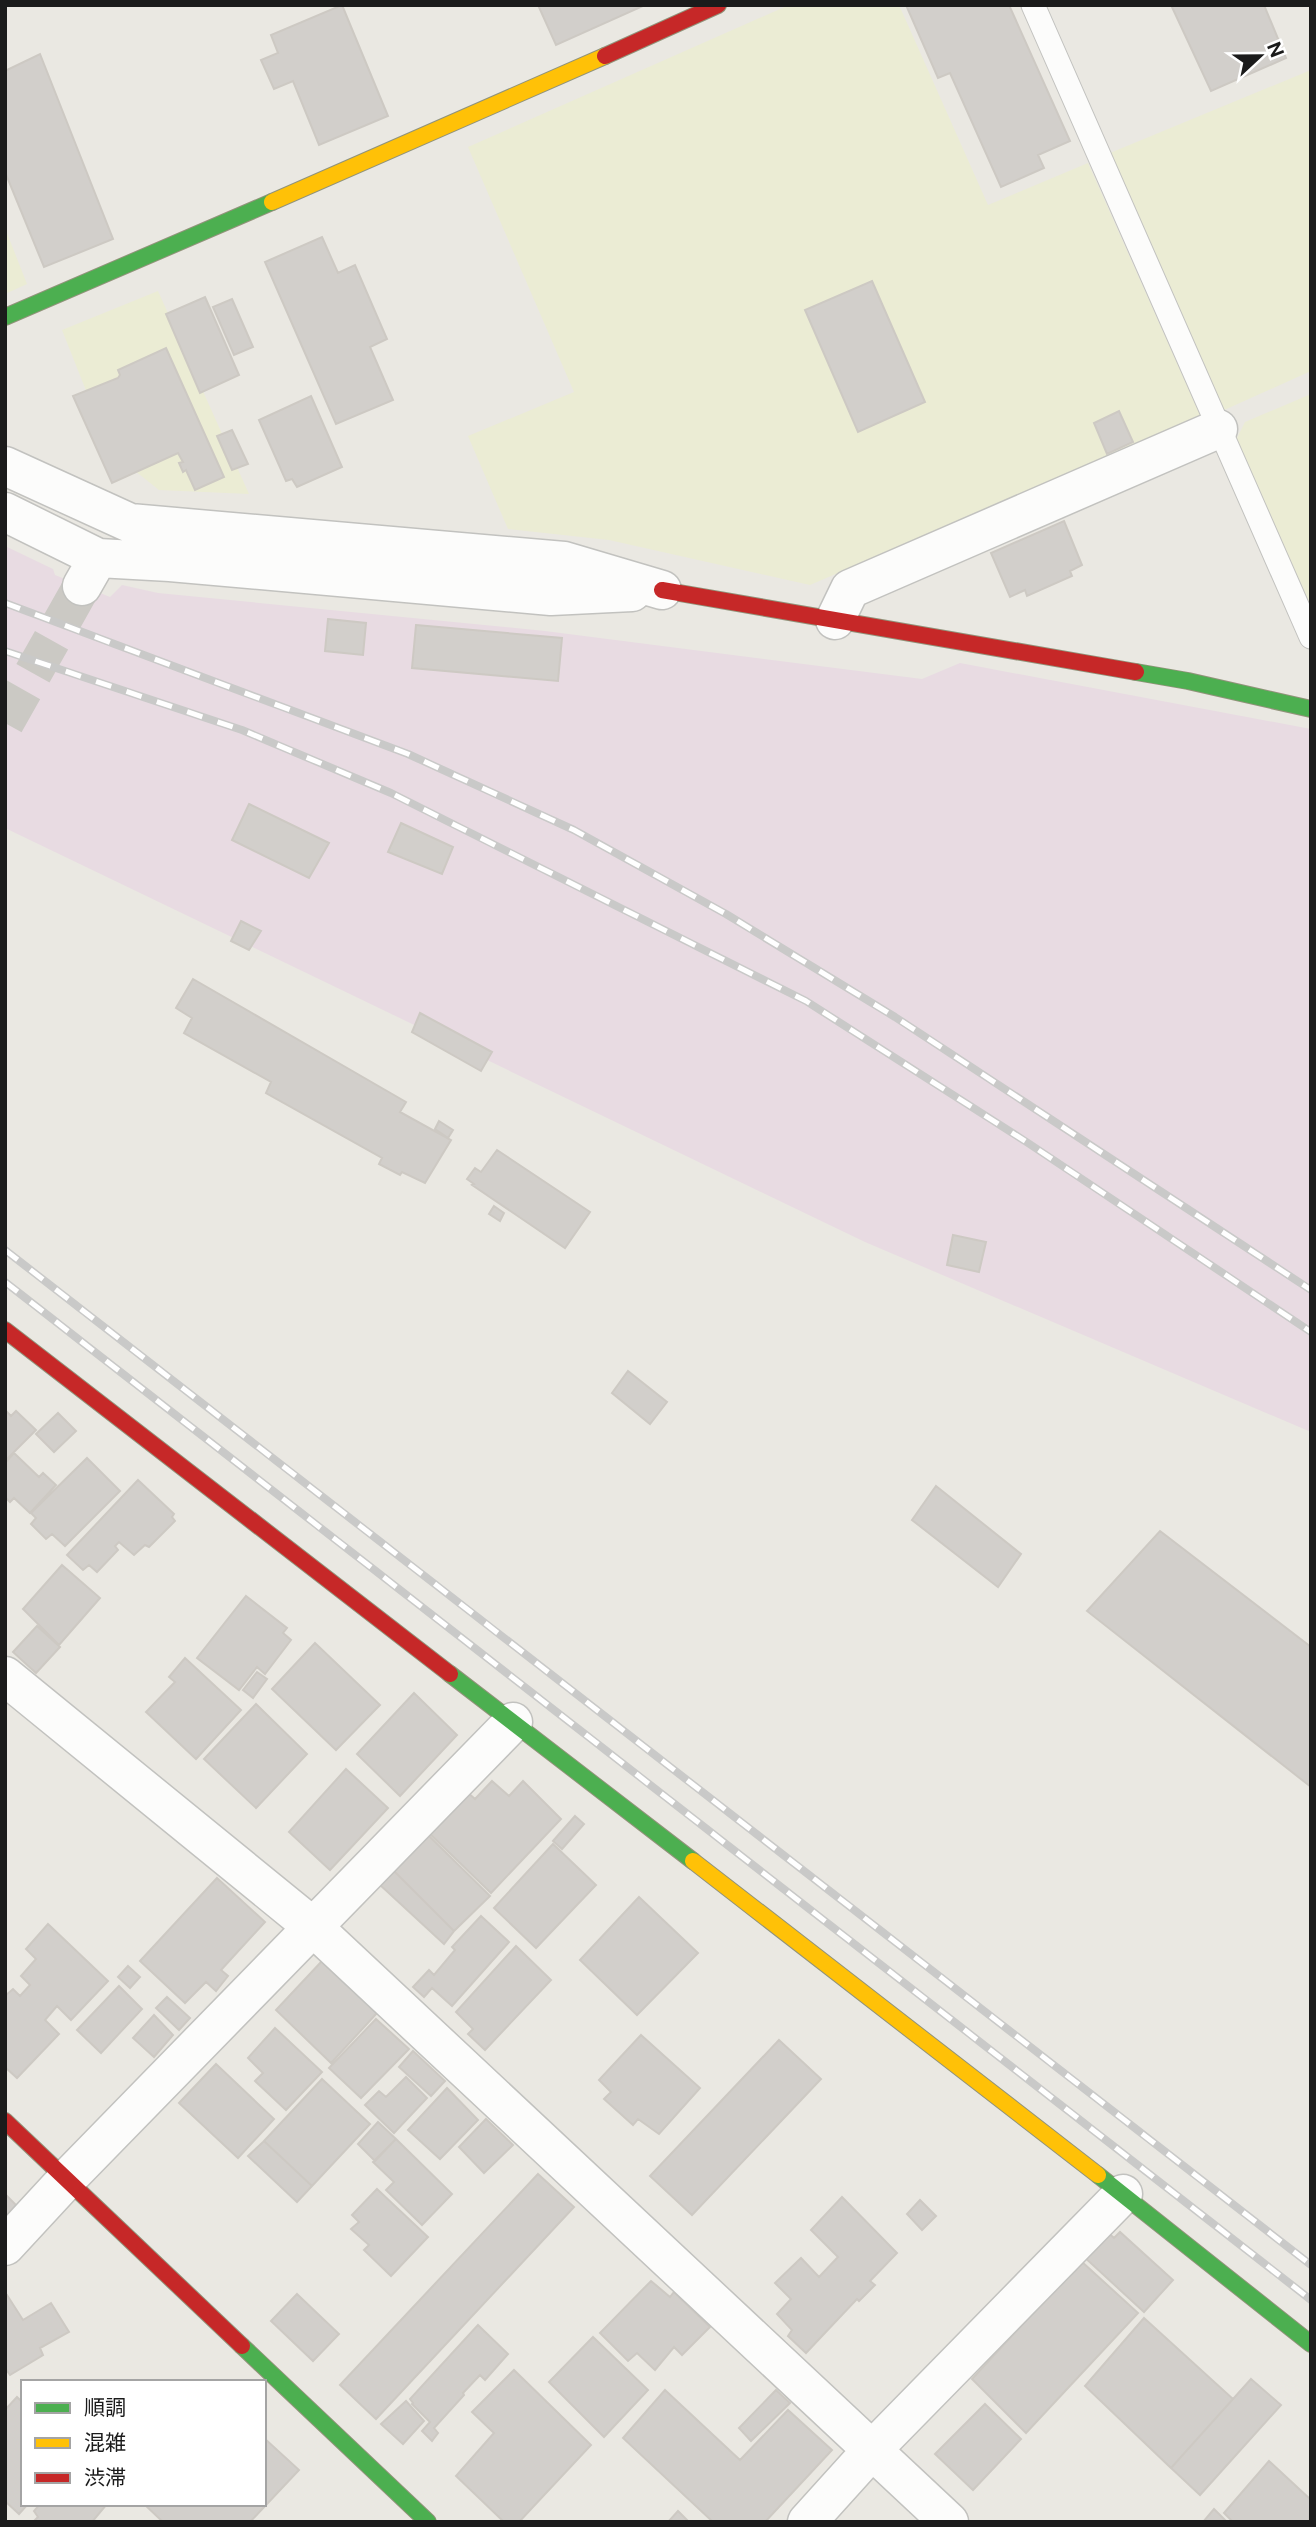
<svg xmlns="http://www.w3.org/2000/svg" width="1316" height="2527" font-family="'Public Sans','Noto Sans JP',sans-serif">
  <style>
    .industrial { fill: #e8dbe2 }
    .farmland { fill: #ebecd4 }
    .building { fill: #d2cfcb; stroke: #cdc9c3; stroke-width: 2 }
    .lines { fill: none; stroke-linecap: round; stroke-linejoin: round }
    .street-tunnel { stroke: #cbc9c4; stroke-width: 38; stroke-dasharray: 38 19; stroke-linecap: butt }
    .lane-casing { stroke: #c2c2bf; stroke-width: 25 }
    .street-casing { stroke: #c2c2bf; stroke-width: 41 }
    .fast-casing { stroke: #91937a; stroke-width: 18 }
    .slow-casing { stroke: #91937a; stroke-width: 18 }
    .jam-casing { stroke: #91937a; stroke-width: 18 }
    .lane { stroke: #fcfcfb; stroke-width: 23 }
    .street { stroke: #fcfcfb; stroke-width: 38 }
    .fast { stroke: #4caf50; stroke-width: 16 }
    .slow { stroke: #ffc107; stroke-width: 16 }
    .jam { stroke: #c62828; stroke-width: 16 }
    .rail-casing { stroke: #c9c9c8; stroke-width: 8 }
    .rail { stroke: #fff; stroke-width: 5; stroke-dasharray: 16; stroke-linecap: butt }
  </style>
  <rect width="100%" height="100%" fill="#eae8e2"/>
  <!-- industrial -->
  <path class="industrial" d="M 5,546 L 53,569 L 55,575 L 110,597 L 122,585 L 158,593 L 545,631 L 922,679 L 960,663 L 1311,729 L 1311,1432 L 865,1242 L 5,828 Z"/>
  <!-- farmland -->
  <path class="farmland" d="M 789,5 L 899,5 L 988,205 L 1088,163 L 1201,417 L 810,585 L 609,540 L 508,529 L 468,436 L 574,392 L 468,147 Z
    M 1311,70 L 1311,371 L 1222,411 L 1110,153 Z
    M 5,228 L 27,284 L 5,294 Z
    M 158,291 L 249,494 L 159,490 L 110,451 L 62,330 Z
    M 1311,394 L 1311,607 L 1236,440 L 1245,422 Z"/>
  <!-- building -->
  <path class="building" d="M 342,5 L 388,116 L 319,145 L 293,81 L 274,89 L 261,60 L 278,53 L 271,35 Z
    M 538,5 L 642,5 L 643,6 L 556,45 Z
    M 906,5 L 1009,5 L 1070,141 L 1038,155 L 1044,168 L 1001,187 L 950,73 L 938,78 Z
    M 1171,5 L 1264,5 L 1286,58 L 1211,91 Z
    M 40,54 L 113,239 L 44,267 L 5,172 L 5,71 Z
    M 322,237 L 338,273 L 355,265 L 387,339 L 370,347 L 393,400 L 336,424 L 265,262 Z
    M 872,281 L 925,402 L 858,432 L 805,310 Z
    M 205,297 L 239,375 L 200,393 L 166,314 Z
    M 232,299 L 253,347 L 234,355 L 213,307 Z
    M 166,348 L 224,477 L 195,490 L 186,470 L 183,472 L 179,463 L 183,462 L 178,453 L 112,483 L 73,396 L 118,378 L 120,375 L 118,370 Z
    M 311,396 L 342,467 L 297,487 L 292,479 L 286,481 L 259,420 Z
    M 1119,411 L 1133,442 L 1107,454 L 1094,423 Z
    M 232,430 L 248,464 L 232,470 L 217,436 Z
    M 1064,521 L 1082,565 L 1070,571 L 1072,576 L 1027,596 L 1025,590 L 1010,597 L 991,553 Z
    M 328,619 L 366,623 L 363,655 L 325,651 Z
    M 416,625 L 562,638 L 558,681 L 412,668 Z
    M 249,804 L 329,843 L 309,878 L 232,840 Z
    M 401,823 L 453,847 L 442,874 L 388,852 Z
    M 241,921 L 261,931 L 249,950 L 231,941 Z
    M 193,979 L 406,1102 L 400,1112 L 451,1140 L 425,1183 L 402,1172 L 400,1175 L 379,1164 L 382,1158 L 266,1093 L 271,1082 L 184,1033 L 192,1018 L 176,1008 Z
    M 420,1013 L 492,1052 L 481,1071 L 412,1032 Z
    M 439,1121 L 453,1130 L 448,1138 L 435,1129 Z
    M 497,1150 L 590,1212 L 565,1248 L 472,1185 L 474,1184 L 467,1179 L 475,1168 L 481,1172 Z
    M 494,1206 L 504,1213 L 500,1221 L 489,1214 Z
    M 953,1235 L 986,1242 L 979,1272 L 947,1265 Z
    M 628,1371 L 667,1402 L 650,1424 L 612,1393 Z
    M 5,1410 L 11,1416 L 16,1411 L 36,1430 L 5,1461 Z
    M 58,1413 L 76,1431 L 54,1452 L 36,1434 Z
    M 14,1453 L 39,1477 L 43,1473 L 56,1485 L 30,1513 L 14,1498 L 10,1502 L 5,1497 L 5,1463 Z
    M 87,1458 L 120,1491 L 65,1546 L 52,1534 L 46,1539 L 31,1524 L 36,1518 L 31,1513 Z
    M 138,1480 L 174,1514 L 172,1517 L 175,1521 L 149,1547 L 145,1545 L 134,1555 L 119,1542 L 115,1546 L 118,1550 L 97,1572 L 89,1565 L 83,1570 L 67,1555 Z
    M 936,1486 L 1021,1554 L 998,1587 L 912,1520 Z
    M 1160,1531 L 1311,1647 L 1311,1787 L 1087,1611 Z
    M 62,1565 L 100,1598 L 59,1645 L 23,1609 Z
    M 246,1596 L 287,1628 L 283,1633 L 291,1640 L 265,1674 L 257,1667 L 239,1690 L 197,1658 Z
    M 37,1626 L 60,1647 L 36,1673 L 13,1652 Z
    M 315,1643 L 380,1705 L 336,1750 L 272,1689 Z
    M 185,1658 L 241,1710 L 196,1759 L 146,1712 L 175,1682 L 169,1677 Z
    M 257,1672 L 267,1679 L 253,1698 L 243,1690 Z
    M 414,1693 L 457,1735 L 400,1796 L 357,1754 Z
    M 256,1704 L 307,1754 L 256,1808 L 204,1759 Z
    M 346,1769 L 388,1808 L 330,1870 L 289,1832 Z
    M 492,1781 L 509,1796 L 523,1781 L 561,1819 L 491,1893 L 429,1833 L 467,1792 L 475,1799 Z
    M 575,1816 L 584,1824 L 562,1849 L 553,1841 Z
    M 427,1834 L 490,1896 L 454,1931 L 393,1870 Z
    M 553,1844 L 596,1885 L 536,1948 L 494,1908 Z
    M 393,1870 L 454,1931 L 444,1944 L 379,1884 Z
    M 217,1878 L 265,1922 L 221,1970 L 228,1976 L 216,1991 L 206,1982 L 185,2003 L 140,1961 Z
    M 639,1897 L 698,1953 L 637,2015 L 580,1960 Z
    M 481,1916 L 509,1942 L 452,2006 L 432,1988 L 424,1997 L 413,1987 L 429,1970 L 434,1975 L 455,1950 L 452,1947 Z
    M 48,1924 L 108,1981 L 71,2020 L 57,2006 L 45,2020 L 59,2034 L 17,2078 L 5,2067 L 5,1996 L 13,1989 L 20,1996 L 30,1985 L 21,1976 L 36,1959 L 26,1949 Z
    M 516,1946 L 551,1980 L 485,2050 L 468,2034 L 473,2029 L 456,2012 Z
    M 322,1961 L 377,2013 L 331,2063 L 276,2010 Z
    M 128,1966 L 140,1977 L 130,1988 L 118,1977 Z
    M 119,1986 L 142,2009 L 101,2053 L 77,2030 Z
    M 167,1997 L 190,2018 L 179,2030 L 156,2008 Z
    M 154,2015 L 173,2035 L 154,2057 L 133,2038 Z
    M 376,2019 L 409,2049 L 361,2098 L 329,2068 Z
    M 275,2028 L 322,2072 L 286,2110 L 255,2081 L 263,2073 L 248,2058 Z
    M 641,2035 L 700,2088 L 659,2134 L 638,2119 L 633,2125 L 604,2099 L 611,2092 L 599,2080 Z
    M 779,2040 L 821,2079 L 692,2215 L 650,2176 Z
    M 413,2051 L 445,2081 L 431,2096 L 399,2067 Z
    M 216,2064 L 274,2119 L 238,2158 L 179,2103 Z
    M 406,2077 L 427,2098 L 394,2133 L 365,2105 L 379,2091 L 386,2097 Z
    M 322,2079 L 370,2124 L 312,2186 L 264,2141 Z
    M 447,2088 L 478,2120 L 440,2159 L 408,2130 Z
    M 486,2119 L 513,2145 L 484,2173 L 459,2147 Z
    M 378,2122 L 396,2139 L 375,2161 L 358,2144 Z
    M 396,2139 L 452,2194 L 422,2225 L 386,2190 L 394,2182 L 373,2162 Z
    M 264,2141 L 312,2186 L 297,2202 L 248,2156 Z
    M 538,2174 L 574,2207 L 376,2419 L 340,2385 Z
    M 377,2189 L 428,2237 L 391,2276 L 364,2250 L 369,2245 L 351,2229 L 359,2222 L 352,2215 Z
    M 5,2194 L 16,2205 L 5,2218 Z
    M 842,2197 L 897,2253 L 870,2281 L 875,2285 L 859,2301 L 857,2299 L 806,2353 L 788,2336 L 792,2330 L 777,2314 L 791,2299 L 775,2283 L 801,2258 L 819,2277 L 838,2257 L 811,2230 Z
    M 920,2200 L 936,2216 L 922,2230 L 907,2214 Z
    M 1105,2230 L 1114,2238 L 1120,2232 L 1173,2280 L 1144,2312 L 1082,2255 Z
    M 1081,2261 L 1138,2313 L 1026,2433 L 972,2379 Z
    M 651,2281 L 670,2297 L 674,2292 L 710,2327 L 682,2355 L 674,2347 L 655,2370 L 637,2353 L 628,2361 L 600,2333 Z
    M 297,2294 L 339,2334 L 313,2361 L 271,2321 Z
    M 7,2295 L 23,2320 L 51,2303 L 69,2332 L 40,2348 L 43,2355 L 10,2375 L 5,2368 L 5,2296 Z
    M 1144,2318 L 1233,2399 L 1171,2468 L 1085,2386 Z
    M 478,2325 L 508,2354 L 485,2380 L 480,2375 L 463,2393 L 464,2395 L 434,2428 L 438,2433 L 432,2441 L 422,2431 L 430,2422 L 412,2404 L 413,2403 L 410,2399 Z
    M 593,2337 L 648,2390 L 604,2437 L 549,2382 Z
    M 514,2370 L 591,2445 L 519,2522 L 504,2522 L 456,2476 L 494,2433 L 472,2412 Z
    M 1251,2379 L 1281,2405 L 1200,2495 L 1171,2468 Z
    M 665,2390 L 740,2460 L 788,2410 L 832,2450 L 765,2522 L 713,2522 L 623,2438 Z
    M 776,2390 L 790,2403 L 751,2441 L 739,2428 Z
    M 17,2397 L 23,2403 L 23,2504 L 28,2504 L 19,2514 L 5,2501 L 5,2410 Z
    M 406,2401 L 424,2421 L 403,2444 L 381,2424 Z
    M 985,2404 L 1021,2439 L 973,2490 L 935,2454 Z
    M 264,2438 L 299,2470 L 250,2522 L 163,2522 L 144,2504 L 264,2504 Z
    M 1269,2461 L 1311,2500 L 1309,2522 L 1233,2522 L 1224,2513 Z
    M 40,2504 L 107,2504 L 92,2522 L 33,2522 L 38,2517 L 34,2511 Z
    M 1214,2509 L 1227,2522 L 1203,2522 Z
    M 678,2511 L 689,2522 L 668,2522 Z"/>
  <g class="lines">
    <!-- street-tunnel -->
    <path class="street-tunnel" d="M 5,723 L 82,586"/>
    <!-- lane casing -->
    <g class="lane-casing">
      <path id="lane" d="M 1033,5 L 1311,637"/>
    </g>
    <!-- street casing -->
    <g class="street-casing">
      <path id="street" d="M 5,466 L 130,523 L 564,561 L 662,590
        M 5,512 L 98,558 L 170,562 L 551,596 L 632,592
        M 82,586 L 98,558
        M 835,620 L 850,589 L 1218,429
        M 5,1676 L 313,1927 L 949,2522
        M 5,2246 L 67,2179 L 513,1722
        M 807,2522 L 872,2450 L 1123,2194"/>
    </g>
    <!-- fast casing -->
    <g class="fast-casing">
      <path id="fast" d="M 5,317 L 272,202
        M 1136,672 L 1188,681 L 1311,709
        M 450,1674 L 693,1861
        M 1098,2175 L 1311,2344
        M 242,2346 L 428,2522"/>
    </g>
    <!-- slow casing -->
    <g class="slow-casing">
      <path id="slow" d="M 272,202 L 605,56
        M 693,1861 L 1098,2175"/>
    </g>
    <!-- jam casing -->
    <g class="jam-casing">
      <path id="jam" d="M 605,56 L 718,5
        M 662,590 L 1136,672
        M 5,1330 L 450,1674
        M 5,2121 L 242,2346"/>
    </g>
    <!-- lane -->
    <use href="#lane" class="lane"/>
    <!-- street -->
    <use href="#street" class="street"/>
    <!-- fast -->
    <use href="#fast" class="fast"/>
    <!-- slow -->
    <use href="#slow" class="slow"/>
    <!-- jam -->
    <use href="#jam" class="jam"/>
    <!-- rail casing -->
    <g class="rail-casing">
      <path id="rail" d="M 5,603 L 408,754 L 574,830 L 726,914 L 895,1017 L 1311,1290
        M 5,651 L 242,730 L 391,793 L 806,1001 L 1028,1143 L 1311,1332
        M 5,1250 L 1311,2265
        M 5,1282 L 1311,2300"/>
    </g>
    <!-- rail -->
    <use href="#rail" class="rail"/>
  </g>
  <!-- border -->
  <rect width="1316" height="2527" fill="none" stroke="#1b1b1b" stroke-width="14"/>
  <!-- legend -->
  <rect x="21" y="2380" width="245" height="126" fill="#ffffff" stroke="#a4a4a4" stroke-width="2"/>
  <rect x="35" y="2403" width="35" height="10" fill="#4caf50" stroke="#a4a4a4" stroke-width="2"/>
  <text x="84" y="2415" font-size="21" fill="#1b1b1b">順調</text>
  <rect x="35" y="2438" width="35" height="10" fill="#ffc107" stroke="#a4a4a4" stroke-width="2"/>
  <text x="84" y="2450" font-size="21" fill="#1b1b1b">混雑</text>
  <rect x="35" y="2473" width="35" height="10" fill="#c62828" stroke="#a4a4a4" stroke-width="2"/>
  <text x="84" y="2485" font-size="21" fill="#1b1b1b">渋滞</text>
  <!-- north arrow -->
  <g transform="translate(1260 56) rotate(68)" stroke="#ffffff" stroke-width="5" paint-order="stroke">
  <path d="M0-5L12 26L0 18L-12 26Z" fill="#1b1b1b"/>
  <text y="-10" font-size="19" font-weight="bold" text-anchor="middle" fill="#1b1b1b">N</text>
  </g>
</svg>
